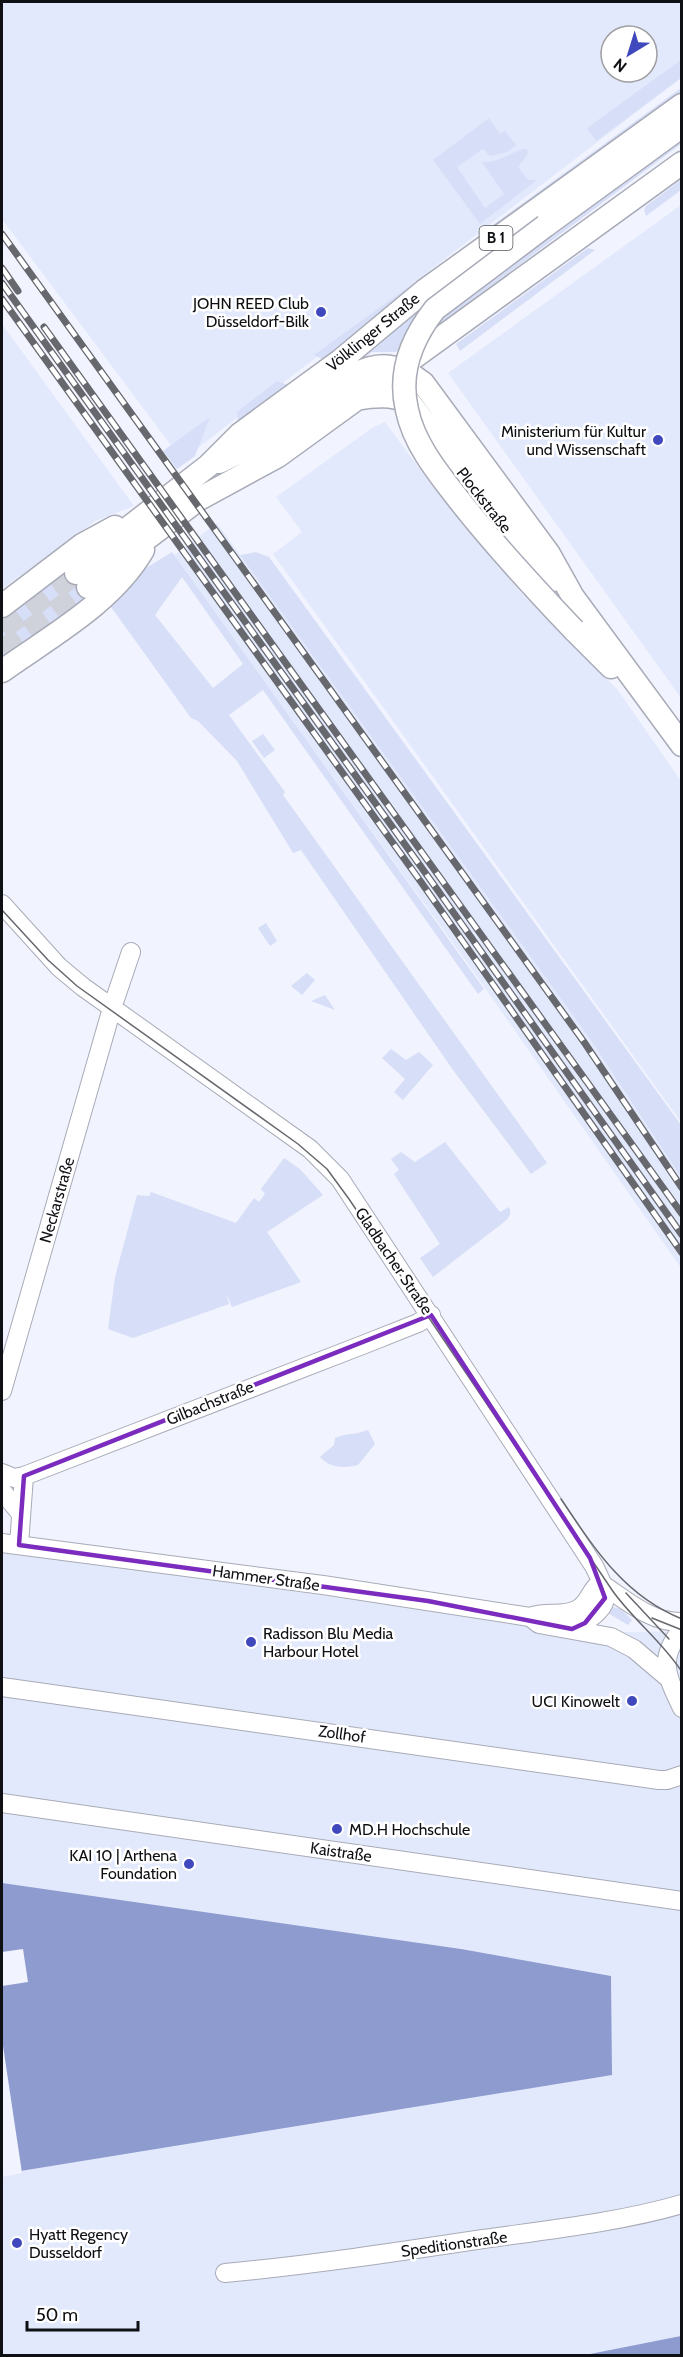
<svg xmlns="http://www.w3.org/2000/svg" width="683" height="2357" font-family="Cabin,sans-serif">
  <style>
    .built { fill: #e3e9fc; fill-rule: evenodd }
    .green { fill: #d7def7; fill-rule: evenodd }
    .water { fill: #8e9bcf }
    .pier { fill: #f1f3fe }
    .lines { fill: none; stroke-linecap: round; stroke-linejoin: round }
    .major-tunnel { stroke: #cfd1db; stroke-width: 22; stroke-dasharray: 22 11; stroke-linecap: butt }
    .minor-casing { stroke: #a8abb7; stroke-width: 20 }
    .major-casing { stroke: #a8abb7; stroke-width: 25 }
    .minor { stroke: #fff; stroke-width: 18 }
    .major { stroke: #fff; stroke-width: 22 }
    .tram { stroke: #66686e; stroke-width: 1.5 }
    .rail-casing { stroke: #66686e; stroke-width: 7 }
    .rail { stroke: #fff; stroke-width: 4.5; stroke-dasharray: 14; stroke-linecap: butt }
    .major-bridge-casing { stroke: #a8abb7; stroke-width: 25; stroke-linecap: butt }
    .major-bridge { stroke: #fff; stroke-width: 22 }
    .marked { fill: none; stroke: #7b2cbf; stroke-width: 4.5; stroke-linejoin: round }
    .poi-dot { fill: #3f49bd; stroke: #fff; stroke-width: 2 }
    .labels { text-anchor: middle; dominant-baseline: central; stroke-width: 5; stroke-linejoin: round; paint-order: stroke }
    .shield { fill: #fff; stroke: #57585a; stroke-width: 1.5 }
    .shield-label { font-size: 15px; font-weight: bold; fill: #0f1014 }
    .poi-label { font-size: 16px; fill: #0f1014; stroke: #fff; text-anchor: end }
    .street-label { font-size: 16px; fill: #0f1014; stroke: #fff }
  </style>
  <rect width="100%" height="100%" fill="#f1f3fe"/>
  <!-- built -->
  <path class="built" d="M 2,2 L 681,2 L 681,78 L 182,460 L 2,219 ZM 611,36 L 647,36 L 647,72 L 611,72 Z
    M 681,205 L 681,698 L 448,373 Z
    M 2,324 L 134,506 L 95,521 L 2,589 Z
    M 385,422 L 425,476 L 521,593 L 617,689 L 681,781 L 681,1122 L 273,554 L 302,532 L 276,497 L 372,428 Z
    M 217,523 L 590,1039 L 681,1177 L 681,1268 L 478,978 L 173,556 Z
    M 2,1550 L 47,1555 L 579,1633 L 681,1631 L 681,2355 L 2,2355 Z"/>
  <!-- green -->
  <path class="green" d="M 681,60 L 681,78 L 596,141 L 587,128 Z
    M 681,88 L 681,95 L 497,230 L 490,227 Z
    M 489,118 L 500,134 L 505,131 L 516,145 L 507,152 L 490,156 L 483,149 L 457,167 L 485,208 L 504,194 L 482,162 C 502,163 516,148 527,149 L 528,154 L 518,167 L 528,180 L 537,180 L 480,224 L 433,160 Z
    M 681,135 L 681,144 L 427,334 L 396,352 L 372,352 L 254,438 L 388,328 Z
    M 681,180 L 681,190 L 646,216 L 644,210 L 646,206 Z
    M 588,248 L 595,250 L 460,351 L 456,344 Z
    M 429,272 L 427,280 L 326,361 L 314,355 Z
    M 277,381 L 288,385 L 238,422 L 237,412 Z
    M 210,417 L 195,456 L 177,469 L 163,451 Z
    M 172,552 L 484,989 L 478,994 L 263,690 L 229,715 L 285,792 L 283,795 L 547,1163 L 531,1174 L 453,1070 L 301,850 L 293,853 L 237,761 L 198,721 L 191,718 L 111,607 L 143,570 ZM 182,577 L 243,664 L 213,688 L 155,615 Z
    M 256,552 L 269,557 L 681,1125 L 681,1177 L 590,1039 L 240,555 Z
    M 69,564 L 95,594 L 2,663 L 2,613 Z
    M 263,734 L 275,750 L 264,758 L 252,741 Z
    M 266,923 L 277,941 L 270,946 L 258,928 Z
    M 307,973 L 315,980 L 302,995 L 291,986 Z
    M 325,995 L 335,1010 L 311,1001 Z
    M 391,1049 L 406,1060 L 419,1052 L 433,1065 L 403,1100 L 394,1092 L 405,1079 L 382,1058 Z
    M 445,1142 L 500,1212 L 509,1207 C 512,1214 509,1218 504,1222 L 433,1277 L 420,1258 L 440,1244 L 394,1174 L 399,1170 L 391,1159 L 401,1152 L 415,1162 Z
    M 284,1158 L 300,1169 L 323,1195 L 267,1232 L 301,1282 L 232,1307 L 226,1293 L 229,1304 L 133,1338 L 108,1329 L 115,1277 L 137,1195 L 149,1196 L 151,1192 L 236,1223 L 254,1198 L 259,1202 L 265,1194 L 261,1189 Z
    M 368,1430 L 375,1444 L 358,1465 C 344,1468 331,1469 320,1457 L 334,1445 L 335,1438 C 347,1433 355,1435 368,1430 Z
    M 610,1607 L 620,1608 L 632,1620 L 628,1625 L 606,1612 Z"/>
  <!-- water -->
  <path class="water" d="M 2,1883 L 461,1949 L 611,1976 L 612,2075 L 2,2174 Z
    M 681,2336 L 681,2355 L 585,2355 Z"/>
  <!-- pier -->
  <path class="pier" d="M 23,1949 L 28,1982 L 2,1986 L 2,1952 Z
    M 2,2039 L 22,2173 L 2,2177 Z"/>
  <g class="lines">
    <!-- major-tunnel -->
    <path class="major-tunnel" d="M 2,629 L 76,573
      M 2,651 L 88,587"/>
    <!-- minor casing -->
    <g class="minor-casing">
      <path id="minor" d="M 2,904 L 59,967 L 83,987 L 310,1149 L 340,1179 L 594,1566 C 598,1574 603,1584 605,1592 C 609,1609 584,1623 572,1629
        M 2,1391 L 112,1008 L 131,952
        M 2,1473 L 14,1478 L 24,1476 L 365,1344 L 418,1323 L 431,1315
        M 2,1491 L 21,1514
        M 2,1543 L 323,1585 L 530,1617 L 539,1624 L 611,1637 L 634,1649 L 667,1677
        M 19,1545 L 24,1476
        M 600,1583 C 625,1599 650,1623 682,1622
        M 530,1617 C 546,1610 563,1618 578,1609 C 589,1603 590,1590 600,1583
        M 682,1629 C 657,1660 667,1676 682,1708
        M 2,1687 L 659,1780 L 667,1780 L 682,1775
        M 2,1803 L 682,1901
        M 225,2273 C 311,2265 397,2252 483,2239 C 547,2230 621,2222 682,2204"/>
    </g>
    <!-- major casing -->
    <g class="major-casing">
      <path id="major" d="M 545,226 L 682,126
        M 355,399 C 374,396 391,394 409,402 L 510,534 L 554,580
        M 219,462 L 262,441 L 353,375 C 380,361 399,364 423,383 L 549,554 L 573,597 L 682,745
        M 76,573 L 114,539 L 208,466 L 240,434 L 341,360 L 424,291 L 682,105
        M 88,587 L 113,564 L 199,499 L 278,456 L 682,163
        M 2,606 L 82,545 L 115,527
        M 574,630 L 611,667
        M 2,671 C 51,636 112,603 143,550"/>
    </g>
    <!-- minor -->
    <use href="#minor" class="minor"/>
    <!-- major -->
    <use href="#major" class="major"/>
    <!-- tram -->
    <path class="tram" d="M 2,910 L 48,960 L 77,986 L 298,1144 L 327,1169 L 349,1199 L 612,1590 C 633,1620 662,1641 682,1672
      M 561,1499 C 594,1548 624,1596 682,1619
      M 626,1593 L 669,1639
      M 652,1618 L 682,1630"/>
    <!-- rail casing -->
    <g class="rail-casing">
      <path id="rail" d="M 2,234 L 584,1042 L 682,1188
        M 2,268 L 18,291
        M 2,283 L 429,878 L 682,1235
        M 2,299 L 421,882 L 682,1253
        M 44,327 L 682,1214"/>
    </g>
    <!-- rail -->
    <use href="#rail" class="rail"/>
    <!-- major-bridge casing -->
    <g class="major-bridge-casing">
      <path id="major-bridge" d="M 545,226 L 435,309 C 412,338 398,372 407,410 C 414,444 438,473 459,500 C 495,546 534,588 574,630"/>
    </g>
    <!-- major-bridge -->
    <use href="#major-bridge" class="major-bridge"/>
  </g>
  <!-- marked area -->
  <path class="marked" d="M 431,1315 L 590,1558 L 605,1598 L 585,1623 L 572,1629 L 428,1601 L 19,1545 L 24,1476 Z"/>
  <!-- markers -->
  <g class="poi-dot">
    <circle cx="321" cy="312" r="6"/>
    <circle cx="658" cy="440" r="6"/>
    <circle cx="251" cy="1642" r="6"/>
    <circle cx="632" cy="1701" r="6"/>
    <circle cx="337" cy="1829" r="6"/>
    <circle cx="189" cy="1864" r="6"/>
    <circle cx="17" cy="2243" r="6"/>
  </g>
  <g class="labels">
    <!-- shield labels -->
    <rect class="shield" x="479.5" y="226" width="33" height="24" rx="4.5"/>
    <g class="shield-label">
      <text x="496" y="238">B 1</text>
    </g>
    <!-- poi labels -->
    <g class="poi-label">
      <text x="309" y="303">JOHN REED Club<tspan x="309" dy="18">Düsseldorf-Bilk</tspan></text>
      <text x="646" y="431">Ministerium für Kultur<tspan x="646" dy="18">und Wissenschaft</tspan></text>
      <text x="263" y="1633" text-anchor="start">Radisson Blu Media<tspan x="263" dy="18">Harbour Hotel</tspan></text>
      <text x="620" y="1701">UCI Kinowelt</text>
      <text x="349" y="1829" text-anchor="start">MD.H Hochschule</text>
      <text x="177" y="1855">KAI 10 | Arthena<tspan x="177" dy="18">Foundation</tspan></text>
      <text x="29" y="2234" text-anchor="start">Hyatt Regency<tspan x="29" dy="18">Dusseldorf</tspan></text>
    </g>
    <!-- street labels -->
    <g class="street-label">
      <text transform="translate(373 332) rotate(-39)">Völklinger Straße</text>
      <text transform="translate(484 500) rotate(52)">Plockstraße</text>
      <text transform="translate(57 1200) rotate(-74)">Neckarstraße</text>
      <text transform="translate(394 1261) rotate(56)">Gladbacher Straße</text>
      <text transform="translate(210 1403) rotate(-22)">Gilbachstraße</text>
      <text transform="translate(266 1578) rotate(8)">Hammer Straße</text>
      <text transform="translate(342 1734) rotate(8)">Zollhof</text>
      <text transform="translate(341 1852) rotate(8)">Kaistraße</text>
      <text transform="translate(454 2244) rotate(-8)">Speditionstraße</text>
    </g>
  </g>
  <!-- border -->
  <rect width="683" height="2357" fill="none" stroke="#0f1014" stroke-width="6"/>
  <!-- north arrow -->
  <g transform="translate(629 54) rotate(218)"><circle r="28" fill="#ffffff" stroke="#9f9fa1" stroke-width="1.5"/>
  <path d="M0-4.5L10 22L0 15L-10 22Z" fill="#3f49bd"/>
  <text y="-9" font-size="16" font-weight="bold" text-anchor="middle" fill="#0f1014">N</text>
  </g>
  <!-- scale -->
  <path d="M27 2321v9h111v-9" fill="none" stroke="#0f1014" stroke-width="3"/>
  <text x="36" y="2321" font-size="18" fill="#0f1014" stroke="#ffffff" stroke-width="4.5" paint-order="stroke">50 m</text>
</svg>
